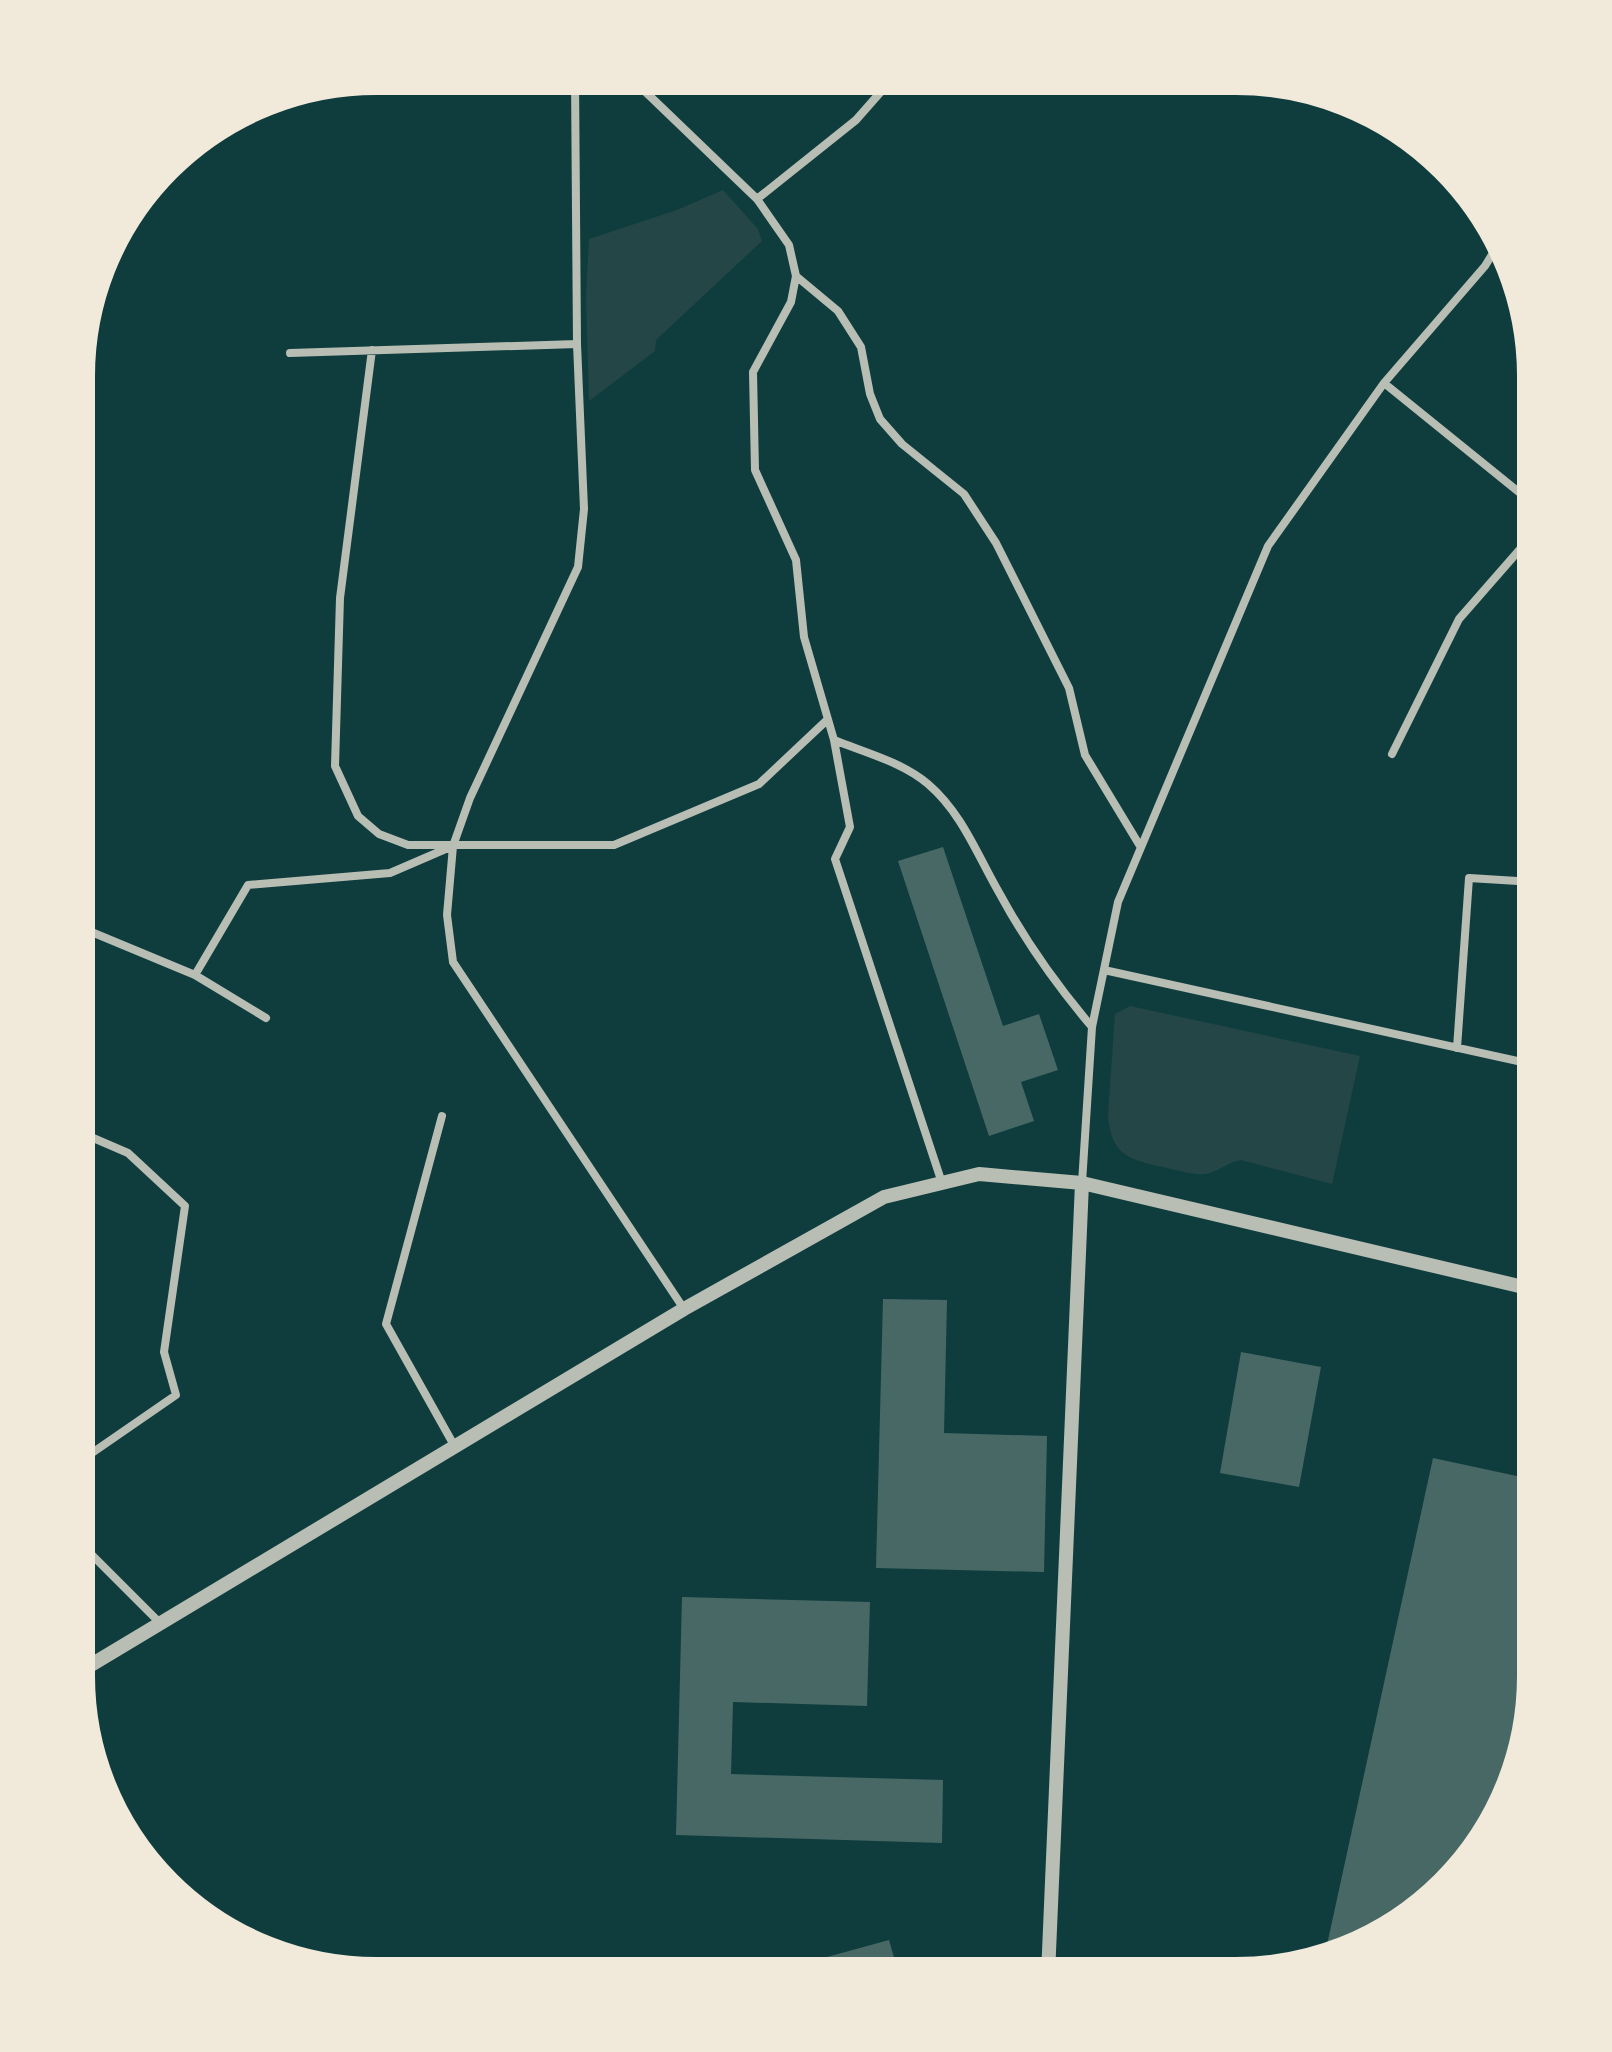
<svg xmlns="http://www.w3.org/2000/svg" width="1612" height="2052" font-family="Georgia,serif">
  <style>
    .green { fill: #244646 }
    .building { fill: #486865 }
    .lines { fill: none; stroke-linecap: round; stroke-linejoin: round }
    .minor { stroke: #b8beb3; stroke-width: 8 }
    .tertiary { stroke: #b8beb3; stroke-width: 14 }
    .rim { fill: none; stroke: #f1e9da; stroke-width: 10 }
  </style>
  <rect width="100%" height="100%" fill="#0f3d3e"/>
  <!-- green -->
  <path class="green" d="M 723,190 L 758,229 L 762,241 L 656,340 L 655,351 L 589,401 L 586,296 L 589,239 L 677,210 Z
    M 1130,1006 L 1360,1056 L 1332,1184 L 1241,1160 C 1228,1162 1218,1172 1205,1174 C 1193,1175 1180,1171 1167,1168 C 1131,1160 1111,1157 1108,1115 L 1115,1014 Z"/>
  <!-- building -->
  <path class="building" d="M 943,847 L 1003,1026 L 1039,1014 L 1058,1070 L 1021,1082 L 1034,1121 L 989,1136 L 898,861 Z
    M 883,1299 L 947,1300 L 944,1433 L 1047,1436 L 1044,1572 L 876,1568 Z
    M 1241,1352 L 1321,1367 L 1299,1487 L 1220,1473 Z
    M 1433,1458 L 1535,1480 L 1535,1695 L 1496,1826 L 1448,1888 L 1385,1936 L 1325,1954 Z
    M 682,1597 L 870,1602 L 867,1706 L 733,1702 L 731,1774 L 943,1780 L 942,1843 L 676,1835 Z
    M 889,1940 L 899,1975 L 765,1975 L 765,1974 Z"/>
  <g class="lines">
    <!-- minor -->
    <path class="minor" d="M 575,77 L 577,344 L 584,509 L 578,567 L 470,798 L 453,846 L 447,915 L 453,962 L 684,1309
      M 630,77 L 757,199 L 789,245 L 796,276 L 791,302 L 753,372 L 755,470 L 796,560 L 804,637 L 834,740 C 864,752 902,762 928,784 C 963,814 978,857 1001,896 C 1026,942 1058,987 1092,1027
      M 757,199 L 856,120 L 893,78
      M 796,276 L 838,311 L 861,347 L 870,394 L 880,419 L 902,444 L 964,494 L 996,543 L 1069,688 L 1085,755 L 1140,846
      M 372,350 L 340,598 L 335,766 L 358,816 L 379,834 L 408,845 L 614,845 L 759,784 L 827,720
      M 290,353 L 577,344
      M 1384,383 L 1536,506
      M 834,740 L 850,827 L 835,859 L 942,1183
      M 1392,754 L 1459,619 L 1536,531
      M 77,926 L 195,975 L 248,885 L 390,873 L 448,848
      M 1104,970 L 1536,1065
      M 195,975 L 266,1018
      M 1457,1048 L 1469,878 L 1536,882
      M 442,1116 L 386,1324 L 455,1447
      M 1082,1183 L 1092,1027 L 1118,902 L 1268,546 L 1384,383 L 1485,266 L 1501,240
      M 76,1464 L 176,1395 L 164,1352 L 185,1206 L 128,1153 L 77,1131
      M 76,1539 L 160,1623"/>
    <!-- tertiary -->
    <path class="tertiary" d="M 76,1674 L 684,1309 L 884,1197 L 979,1174 L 1082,1183 L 1536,1290
      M 1048,1975 L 1082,1183"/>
  </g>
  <!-- crop -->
  <path d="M0 0H1612V2052H0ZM376 90H1236A286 286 0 0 1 1522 376V1676A286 286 0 0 1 1236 1962H376A286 286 0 0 1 90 1676V376A286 286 0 0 1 376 90Z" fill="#f1e9da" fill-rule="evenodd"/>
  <path class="rim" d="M376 90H1236A286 286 0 0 1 1522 376V1676A286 286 0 0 1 1236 1962H376A286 286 0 0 1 90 1676V376A286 286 0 0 1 376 90Z"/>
</svg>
